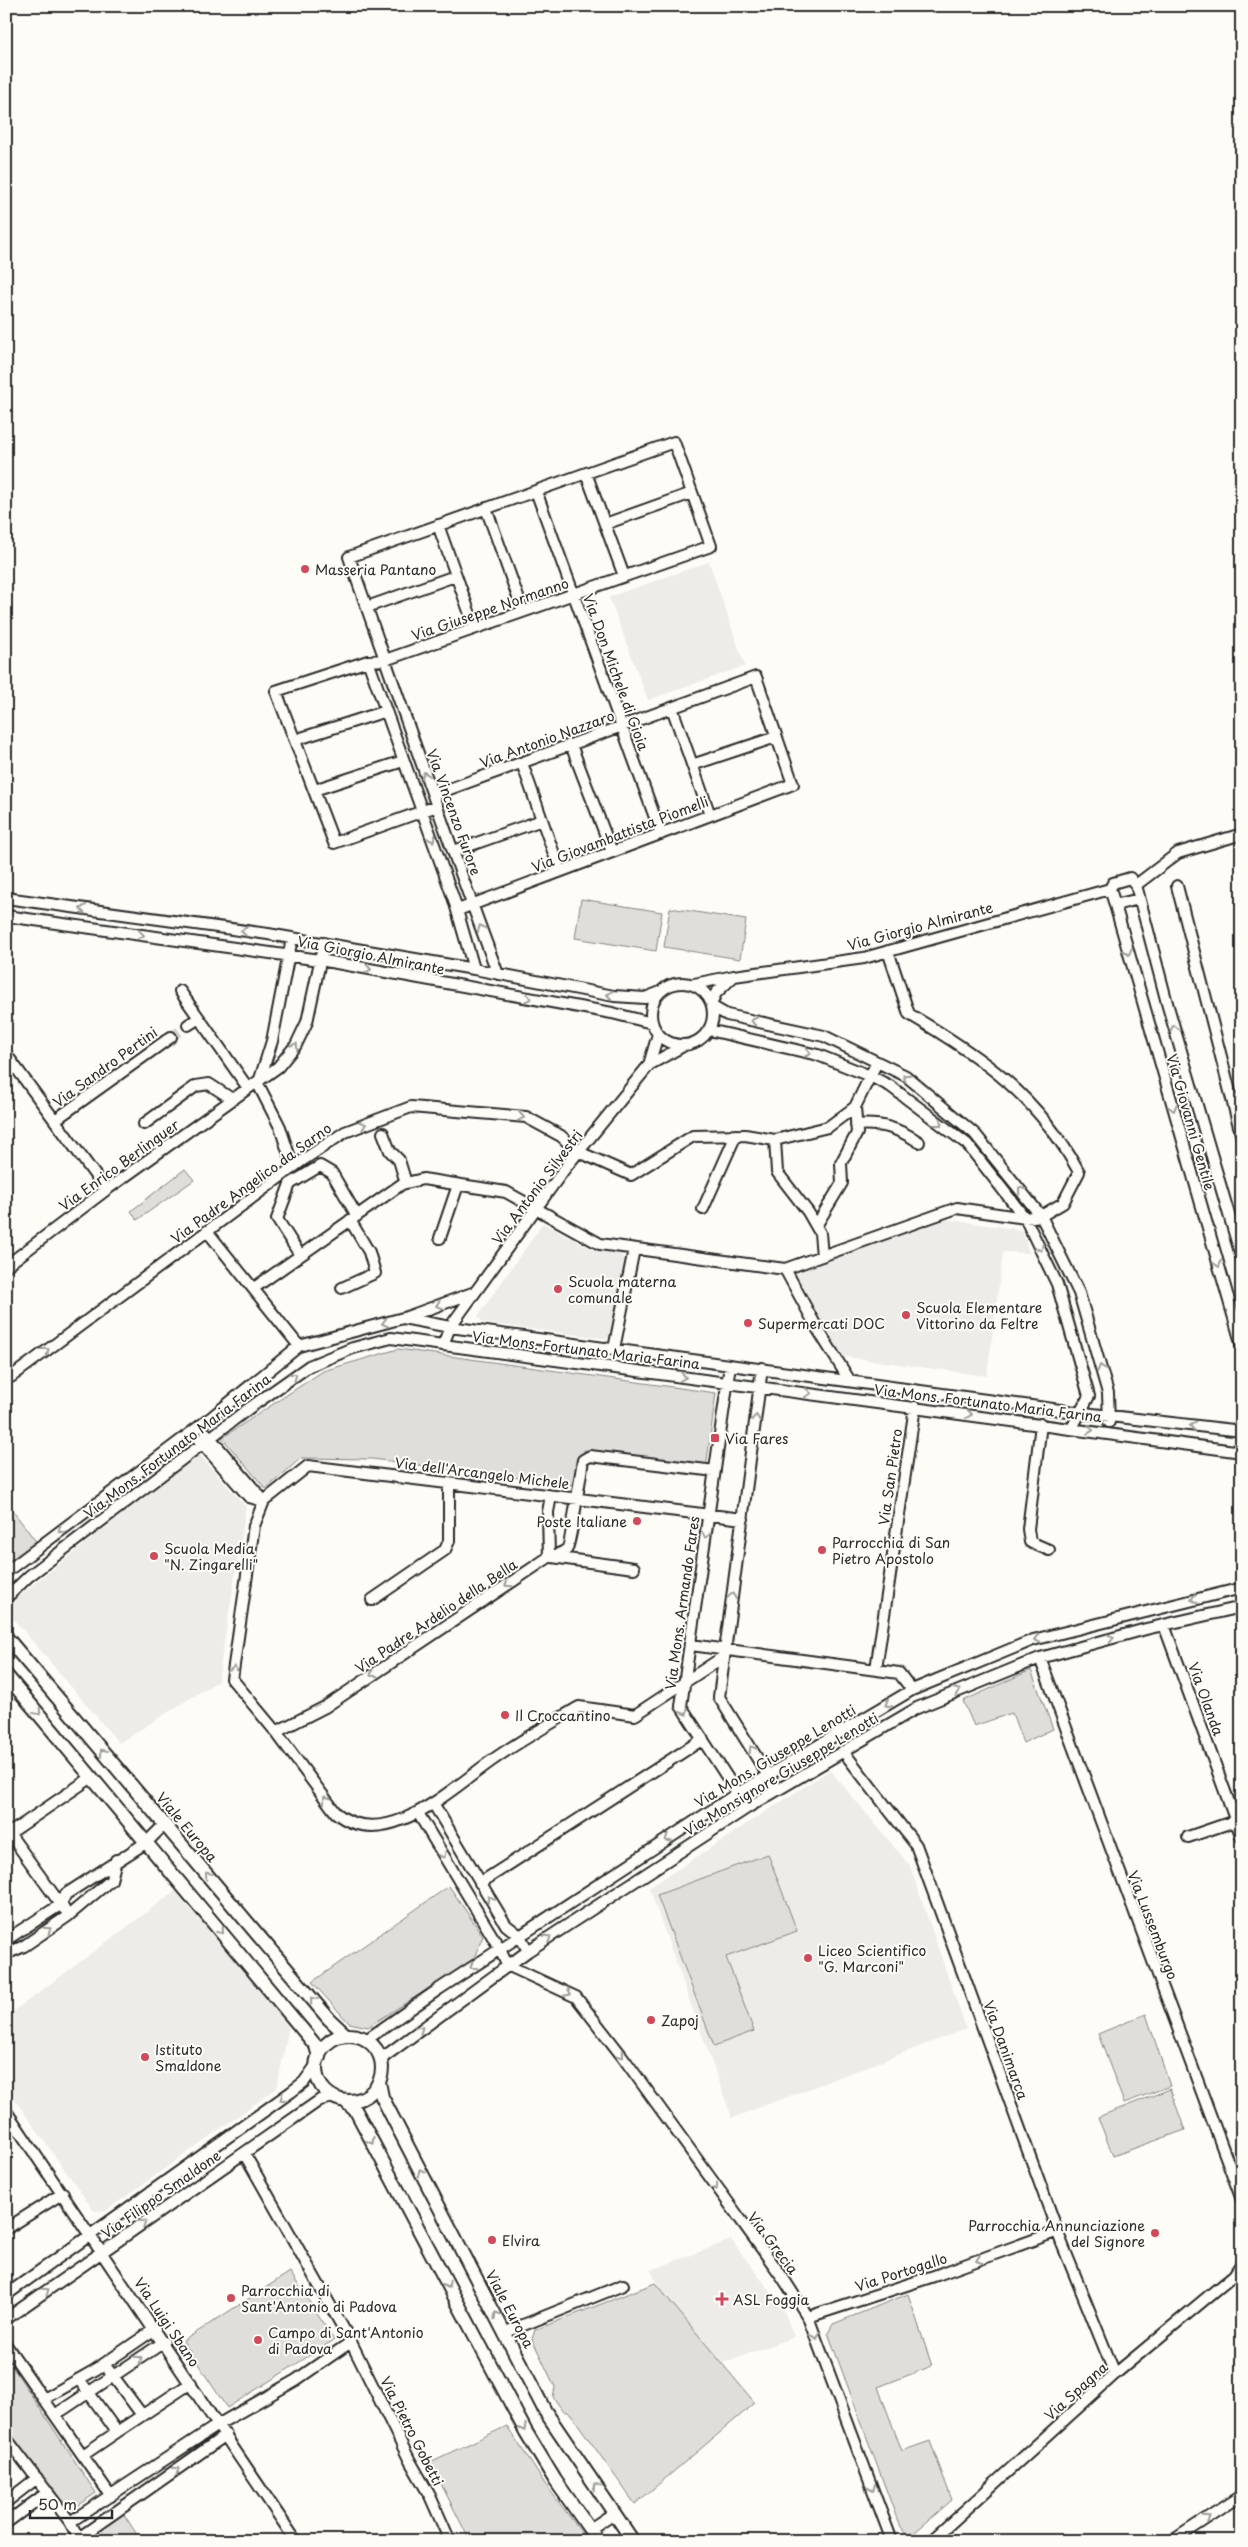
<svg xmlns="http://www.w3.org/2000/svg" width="1248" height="2547" font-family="'Playpen Sans',sans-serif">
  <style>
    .built { fill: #edece8 }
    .green { fill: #dfdeda; stroke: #858482 }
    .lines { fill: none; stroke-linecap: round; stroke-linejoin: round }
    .minor-tunnel { stroke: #d3d2ce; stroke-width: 10; stroke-dasharray: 10 5; stroke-linecap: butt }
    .minor-casing { stroke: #2b2b2b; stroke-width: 14 }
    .tertiary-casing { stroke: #2b2b2b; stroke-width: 16 }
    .minor { stroke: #fdfcf7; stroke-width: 10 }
    .tertiary { stroke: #fdfcf7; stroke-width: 12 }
    .oneway { stroke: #9e9e9b }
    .poi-dot { fill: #d1495b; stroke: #fdfcf7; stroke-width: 2 }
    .labels { text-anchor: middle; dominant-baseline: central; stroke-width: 4; stroke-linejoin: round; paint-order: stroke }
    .poi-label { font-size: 14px; fill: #2b2b2b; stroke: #fdfcf7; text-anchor: start }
    .street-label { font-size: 14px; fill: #2b2b2b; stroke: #fdfcf7 }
  </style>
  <rect width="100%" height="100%" fill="#fdfcf7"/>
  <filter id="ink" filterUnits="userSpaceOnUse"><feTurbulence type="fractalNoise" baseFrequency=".02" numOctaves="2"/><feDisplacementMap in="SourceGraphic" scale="10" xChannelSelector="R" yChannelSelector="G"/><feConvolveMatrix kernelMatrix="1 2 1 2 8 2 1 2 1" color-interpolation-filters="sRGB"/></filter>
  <g filter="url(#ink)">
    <!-- built -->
    <path class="built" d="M 709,562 L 745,666 L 648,700 L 609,597 Z
      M 944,1219 L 1022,1230 L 1029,1253 L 1003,1252 L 987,1376 L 839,1356 L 794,1273 Z
      M 543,1223 L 594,1250 L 622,1254 L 624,1261 L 611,1339 L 483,1323 L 478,1316 Z
      M 199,1454 L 246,1507 L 218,1681 L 119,1743 L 6,1610 L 6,1606 Z
      M 830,1770 L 910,1866 L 966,2029 L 732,2118 L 649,1888 Z
      M 175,1891 L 289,2026 L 277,2088 L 107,2210 L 94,2211 L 6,2087 L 6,2017 Z
      M 731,2240 L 783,2308 L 794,2337 L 722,2363 L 659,2289 L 651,2270 Z"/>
    <!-- green -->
    <path class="green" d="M 581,899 L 662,912 L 656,951 L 575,938 Z
      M 670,908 L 746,920 L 740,959 L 664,947 Z
      M 185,1169 L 194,1180 L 137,1220 L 131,1211 Z
      M 398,1349 L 716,1393 L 706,1468 L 584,1450 L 574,1485 L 372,1459 L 301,1458 L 266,1489 L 222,1438 L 323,1371 Z
      M 6,1502 L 38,1544 L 6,1567 Z
      M 1031,1670 L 1053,1729 L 1023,1743 L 1012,1713 L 974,1726 L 963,1701 Z
      M 768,1854 L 797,1931 L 726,1957 L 754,2031 L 714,2046 L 657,1895 Z
      M 449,1886 L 483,1936 L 473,1960 L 368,2027 L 349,2023 L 312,1982 Z
      M 1146,2014 L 1170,2086 L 1124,2103 L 1098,2034 Z
      M 1170,2089 L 1185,2130 L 1113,2156 L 1098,2117 Z
      M 290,2272 L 334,2340 L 227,2408 L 183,2341 Z
      M 655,2283 L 755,2403 L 635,2504 L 570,2413 L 563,2411 L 553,2397 L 555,2387 L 532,2339 L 535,2330 Z
      M 908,2294 L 932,2366 L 878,2387 L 902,2451 L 930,2441 L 952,2500 L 914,2533 L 906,2534 L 900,2527 L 828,2333 L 833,2324 Z
      M 6,2357 L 96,2493 L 69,2511 L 6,2428 Z
      M 507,2426 L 545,2484 L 585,2537 L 578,2541 L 470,2541 L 430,2462 Z
      M 123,2513 L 141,2541 L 80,2541 L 80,2537 Z"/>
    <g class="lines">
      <!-- minor-tunnel -->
      <path class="minor-tunnel" d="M 171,1037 L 188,1025"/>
      <!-- minor casing -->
      <g class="minor-casing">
        <path id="minor" d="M 586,473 L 624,576
          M 536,491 L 661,834
          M 486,508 L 523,611
          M 605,524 L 692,493
          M 438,525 L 475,628
          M 367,607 L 455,576
          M 368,661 L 454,900 L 474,969
          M 672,708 L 710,815
          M 295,740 L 386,711
          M 571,745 L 612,852
          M 522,763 L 560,871
          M 692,765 L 776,737
          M 314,790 L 403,761
          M 433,795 L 756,677 L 793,784 L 458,910
          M 437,806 L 334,843 L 276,691 L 368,661 L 385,660 L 711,546 L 674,442 L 349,557 C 398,696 446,836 498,974
          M 454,851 L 542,820
          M 1136,885 L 1178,853 L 1242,834
          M 1177,886 L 1242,1138
          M 1110,889 L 1113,883 L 1130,878 L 1136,885 L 1167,1003 L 1242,1259
          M 1110,889 L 1115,905 L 1139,899
          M 6,898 L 268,934 L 474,969 L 614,996 L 645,998 L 658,993
          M 1115,905 L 1242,1346
          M 6,916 L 320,960 L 612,1013 L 652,1023
          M651 1014a31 31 0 1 1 62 0a31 31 0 1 1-62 0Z
          M 694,984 L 734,976 L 864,958 L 1110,889
          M 180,991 L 248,1088
          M 712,1003 L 716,993 L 734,976
          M 713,1007 L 727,1015 L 824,1036 L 906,1076 L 975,1134 L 1041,1216 L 1079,1293 L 1108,1393 L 1109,1422
          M 188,1025 L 199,1018
          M 709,1030 L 818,1055 L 870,1076 L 890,1086 L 967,1144 L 1025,1218 L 1057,1284 L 1089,1396 L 1072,1428
          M 6,1054 L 106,1190
          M 649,1065 L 658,1034
          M 260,1079 L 272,1041 L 292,938
          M 257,1082 L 280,1127 L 293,1167
          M 55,1120 L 171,1037
          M 144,1124 L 196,1086 L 209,1084 L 232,1099
          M 856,1125 C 882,1123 898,1128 919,1142
          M 383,1133 L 390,1151 L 399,1160 L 406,1183
          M 775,1140 L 828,1127 L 855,1107 L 877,1062
          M 579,1152 L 631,1175 L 693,1136 L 745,1135 L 775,1140 L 777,1172 L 808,1212 L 820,1233 L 822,1256
          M 703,1209 L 736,1135
          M 816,1226 L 842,1183 L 841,1163 L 857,1133 L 855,1107
          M 207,1231 L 299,1346
          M 440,1238 L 458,1185
          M 300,1255 L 277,1219 L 290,1184 L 320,1166 L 332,1173 L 357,1216
          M 6,1266 L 106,1190 L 278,1067 L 296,1045 L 307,1022 L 324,943
          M 785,1269 L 817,1328 L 850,1381
          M 254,1288 L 402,1184 L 423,1179 L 506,1192 L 600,1244 L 785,1269 L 957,1208 L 1025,1218 L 1041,1216 L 1063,1203 L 1079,1172 C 1038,1096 982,1057 909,1014 L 888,951
          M 342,1288 L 375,1273 L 369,1252 L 350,1220
          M 404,1318 L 475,1292
          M 443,1345 L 450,1327 L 566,1167 L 649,1065 L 685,1045
          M 614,1349 L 634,1249
          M 730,1365 L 681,1706 L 747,1808
          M 762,1368 L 719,1697 L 777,1790
          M 6,1375 L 11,1377 L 303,1160 L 345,1132 L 411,1107 L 526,1117 L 561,1136 L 576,1150 L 566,1167
          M 1041,1424 L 1028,1529 L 1030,1542 L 1049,1550
          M 192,1432 L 249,1497 L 264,1501
          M 206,1433 L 264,1501
          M 264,1501 L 254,1526 L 232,1679 L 276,1732 L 336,1813 C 386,1854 453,1787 494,1759 C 521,1740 550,1724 579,1707 L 635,1715 L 723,1657
          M 264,1501 L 308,1466 L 743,1519
          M 549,1557 L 548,1512 L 551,1496
          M 552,1557 L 634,1568
          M 6,1572 L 213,1416 L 299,1346 L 403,1318 L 450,1327 L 1075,1412 L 1242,1431
          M 6,1598 L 29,1576 L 248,1409 L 309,1366 L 353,1348 L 391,1338 L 1242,1452
          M 372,1600 L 445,1550 L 449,1541 L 449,1483
          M 1164,1625 L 1242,1838
          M 691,1645 L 899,1673 L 912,1690
          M 1040,1658 L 1242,2200
          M 876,1669 L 915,1407
          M 276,1732 L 325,1707 L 549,1557 C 554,1555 562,1554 567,1549 C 570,1546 581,1472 583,1460 L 590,1456 L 715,1471
          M 843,1751 L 916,1845 L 1061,2241 L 1115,2374
          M 433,1803 L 506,1925 L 520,1936 L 528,1951
          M 418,1813 L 500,1949 L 507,1965 L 576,1997 L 622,2056 L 783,2278 L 808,2317 L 892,2541
          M 6,1829 L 64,1909
          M 10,1833 L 92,1777
          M 1188,1837 L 1235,1821
          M 480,1883 L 703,1739
          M 6,1940 L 60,1905 L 66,1894 L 147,1842 L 165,1824
          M 6,1954 L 24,1946 L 68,1916 L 111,1880 L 116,1860
          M 366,2040 L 439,1989 L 738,1793 L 912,1690 L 1033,1640 L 1242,1588
          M 381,2059 L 528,1951 L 747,1808 L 917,1708 L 1040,1658 L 1146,1629 L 1242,1607
          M 6,2111 L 296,2541
          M 244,2153 L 351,2342 L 410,2461 L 430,2496 L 450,2541
          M 6,2229 L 63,2193
          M 6,2295 L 291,2092 L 304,2082 L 317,2064
          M 808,2317 L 937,2275 L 1058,2231
          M 6,2319 L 320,2100 L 334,2097
          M 506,2332 L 623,2285
          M 6,2345 L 111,2496
          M 104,2364 L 142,2415
          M 79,2379 L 117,2432 L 191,2383
          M 44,2399 L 95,2370 L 155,2329
          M 55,2415 L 164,2342
          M 6,2438 L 70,2522 L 80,2541
          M 83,2455 L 117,2432
          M 6,2502 L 37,2478
          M 70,2522 L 219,2424 L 296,2380 L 351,2342
          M 6,2523 L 48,2492
          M 590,2529 L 614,2513
          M 80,2537 L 226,2435
          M 931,2541 L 1115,2374 L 1234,2275 L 1242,2263
          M 1172,2541 L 1242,2495"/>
      </g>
      <!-- tertiary casing -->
      <g class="tertiary-casing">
        <path id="tertiary" d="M 6,1637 L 329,2019 L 346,2035
          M 6,1675 L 307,2035 L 316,2046 L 319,2057
          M316 2068a33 33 0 1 1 66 0a33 33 0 1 1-66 0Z
          M 379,2082 L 382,2097 L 545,2411 L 633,2541
          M 345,2101 L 356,2111 L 526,2432 L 555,2480 L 598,2541"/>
      </g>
      <!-- minor -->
      <use href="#minor" class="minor"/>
      <!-- tertiary -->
      <use href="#tertiary" class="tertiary"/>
    </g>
    <!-- one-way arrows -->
    <defs><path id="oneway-chevron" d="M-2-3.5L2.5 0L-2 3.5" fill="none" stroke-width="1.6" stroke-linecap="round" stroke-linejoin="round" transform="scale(1.25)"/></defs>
    <g class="oneway">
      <use href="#oneway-chevron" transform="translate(425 775) rotate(-109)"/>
      <use href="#oneway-chevron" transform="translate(432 839) rotate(70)"/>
      <use href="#oneway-chevron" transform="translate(83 909) rotate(-172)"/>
      <use href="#oneway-chevron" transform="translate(481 928) rotate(-111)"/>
      <use href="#oneway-chevron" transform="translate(244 931) rotate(-172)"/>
      <use href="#oneway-chevron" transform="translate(141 935) rotate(7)"/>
      <use href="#oneway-chevron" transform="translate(1128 952) rotate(74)"/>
      <use href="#oneway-chevron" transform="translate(368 969) rotate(10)"/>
      <use href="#oneway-chevron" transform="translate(610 995) rotate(-171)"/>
      <use href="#oneway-chevron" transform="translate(528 998) rotate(10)"/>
      <use href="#oneway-chevron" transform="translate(754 1021) rotate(-168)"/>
      <use href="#oneway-chevron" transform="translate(1174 1028) rotate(-106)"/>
      <use href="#oneway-chevron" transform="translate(295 1046) rotate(-57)"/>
      <use href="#oneway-chevron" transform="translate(808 1053) rotate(12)"/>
      <use href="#oneway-chevron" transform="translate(906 1077) rotate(-147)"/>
      <use href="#oneway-chevron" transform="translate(1173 1108) rotate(74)"/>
      <use href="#oneway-chevron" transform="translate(521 1117) rotate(11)"/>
      <use href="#oneway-chevron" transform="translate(939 1123) rotate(37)"/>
      <use href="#oneway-chevron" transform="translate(363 1125) rotate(-21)"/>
      <use href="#oneway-chevron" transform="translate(1021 1190) rotate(-129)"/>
      <use href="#oneway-chevron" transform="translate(1040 1248) rotate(64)"/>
      <use href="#oneway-chevron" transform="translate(1218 1264) rotate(74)"/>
      <use href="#oneway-chevron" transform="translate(439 1305) rotate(160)"/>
      <use href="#oneway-chevron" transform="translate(385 1323) rotate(166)"/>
      <use href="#oneway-chevron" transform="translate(46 1351) rotate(-37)"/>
      <use href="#oneway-chevron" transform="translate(1101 1368) rotate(-106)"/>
      <use href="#oneway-chevron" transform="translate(294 1376) rotate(-35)"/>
      <use href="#oneway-chevron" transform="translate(683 1377) rotate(8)"/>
      <use href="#oneway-chevron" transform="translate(808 1393) rotate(7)"/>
      <use href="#oneway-chevron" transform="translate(969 1414) rotate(7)"/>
      <use href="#oneway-chevron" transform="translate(756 1418) rotate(-83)"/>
      <use href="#oneway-chevron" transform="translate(1193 1426) rotate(-174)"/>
      <use href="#oneway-chevron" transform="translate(1090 1430) rotate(7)"/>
      <use href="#oneway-chevron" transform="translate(61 1530) rotate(143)"/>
      <use href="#oneway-chevron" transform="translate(706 1535) rotate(98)"/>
      <use href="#oneway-chevron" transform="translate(508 1584) rotate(146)"/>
      <use href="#oneway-chevron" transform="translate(732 1596) rotate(-82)"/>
      <use href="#oneway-chevron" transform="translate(1194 1599) rotate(166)"/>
      <use href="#oneway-chevron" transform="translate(1111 1638) rotate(-15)"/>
      <use href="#oneway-chevron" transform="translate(1037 1639) rotate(163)"/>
      <use href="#oneway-chevron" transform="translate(234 1669) rotate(-82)"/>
      <use href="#oneway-chevron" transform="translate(373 1674) rotate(146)"/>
      <use href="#oneway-chevron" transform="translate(957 1691) rotate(-23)"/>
      <use href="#oneway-chevron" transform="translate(888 1704) rotate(149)"/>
      <use href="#oneway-chevron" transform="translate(38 1712) rotate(50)"/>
      <use href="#oneway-chevron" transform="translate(685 1712) rotate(61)"/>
      <use href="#oneway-chevron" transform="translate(752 1749) rotate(-122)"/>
      <use href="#oneway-chevron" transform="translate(103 1752) rotate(-130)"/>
      <use href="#oneway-chevron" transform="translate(326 1799) rotate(-127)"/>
      <use href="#oneway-chevron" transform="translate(668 1839) rotate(147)"/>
      <use href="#oneway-chevron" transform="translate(443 1855) rotate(60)"/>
      <use href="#oneway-chevron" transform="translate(208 1875) rotate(-130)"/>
      <use href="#oneway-chevron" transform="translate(490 1899) rotate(-122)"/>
      <use href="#oneway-chevron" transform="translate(48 1930) rotate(-34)"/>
      <use href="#oneway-chevron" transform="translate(221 1931) rotate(50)"/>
      <use href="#oneway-chevron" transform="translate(548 1938) rotate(-33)"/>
      <use href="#oneway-chevron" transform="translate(473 1966) rotate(147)"/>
      <use href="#oneway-chevron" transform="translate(568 1993) rotate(27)"/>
      <use href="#oneway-chevron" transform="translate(313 2000) rotate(-130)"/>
      <use href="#oneway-chevron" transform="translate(420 2029) rotate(-36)"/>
      <use href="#oneway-chevron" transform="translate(621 2055) rotate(52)"/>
      <use href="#oneway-chevron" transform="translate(283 2098) rotate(145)"/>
      <use href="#oneway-chevron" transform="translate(371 2141) rotate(62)"/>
      <use href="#oneway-chevron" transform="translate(421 2172) rotate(-117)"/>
      <use href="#oneway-chevron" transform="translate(715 2187) rotate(55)"/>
      <use href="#oneway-chevron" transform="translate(143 2223) rotate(-35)"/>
      <use href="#oneway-chevron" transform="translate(979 2260) rotate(160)"/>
      <use href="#oneway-chevron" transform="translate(447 2285) rotate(62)"/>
      <use href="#oneway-chevron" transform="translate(46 2291) rotate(-35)"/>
      <use href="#oneway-chevron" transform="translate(497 2315) rotate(-119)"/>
      <use href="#oneway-chevron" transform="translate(816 2336) rotate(68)"/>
      <use href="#oneway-chevron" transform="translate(139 2359) rotate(-35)"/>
      <use href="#oneway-chevron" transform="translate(523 2428) rotate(61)"/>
      <use href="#oneway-chevron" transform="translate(177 2470) rotate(-35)"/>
      <use href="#oneway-chevron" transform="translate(596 2486) rotate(-124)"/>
      <use href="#oneway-chevron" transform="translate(872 2488) rotate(68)"/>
      <use href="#oneway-chevron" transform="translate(1207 2518) rotate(-33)"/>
    </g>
  </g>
  <!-- markers -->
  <g class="poi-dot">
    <circle cx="305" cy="569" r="5"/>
    <circle cx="558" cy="1289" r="5"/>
    <circle cx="906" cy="1315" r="5"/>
    <circle cx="748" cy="1323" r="5"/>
    <rect x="710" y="1433" width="10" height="10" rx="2.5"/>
    <circle cx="637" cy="1521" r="5"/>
    <circle cx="822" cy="1550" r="5"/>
    <circle cx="154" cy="1556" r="5"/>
    <circle cx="505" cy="1715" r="5"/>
    <circle cx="808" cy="1958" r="5"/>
    <circle cx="651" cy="2020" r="5"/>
    <circle cx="145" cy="2057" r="5"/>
    <circle cx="1155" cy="2233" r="5"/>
    <circle cx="492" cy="2240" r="5"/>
    <circle cx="231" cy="2298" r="5"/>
    <path d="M719.5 2291.5h5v5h5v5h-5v5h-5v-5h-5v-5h5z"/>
    <circle cx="258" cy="2340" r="5"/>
  </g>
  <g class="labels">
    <!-- poi labels -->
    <g class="poi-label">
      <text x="315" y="569">Masseria Pantano</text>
      <text x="568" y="1281">Scuola materna<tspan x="568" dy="16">comunale</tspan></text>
      <text x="916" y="1307">Scuola Elementare<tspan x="916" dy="16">Vittorino da Feltre</tspan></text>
      <text x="758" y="1323">Supermercati DOC</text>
      <text x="725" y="1438">Via Fares</text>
      <text x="627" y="1521" text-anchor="end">Poste Italiane</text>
      <text x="832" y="1542">Parrocchia di San<tspan x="832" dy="16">Pietro Apostolo</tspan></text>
      <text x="164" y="1548">Scuola Media<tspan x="164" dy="16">"N. Zingarelli"</tspan></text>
      <text x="515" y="1715">Il Croccantino</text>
      <text x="818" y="1950">Liceo Scientifico<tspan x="818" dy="16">"G. Marconi"</tspan></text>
      <text x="661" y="2020">Zapoj</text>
      <text x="155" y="2049">Istituto<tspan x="155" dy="16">Smaldone</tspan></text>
      <text x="1145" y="2225" text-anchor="end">Parrocchia Annunciazione<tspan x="1145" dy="16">del Signore</tspan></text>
      <text x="502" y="2240">Elvira</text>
      <text x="241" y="2290">Parrocchia di<tspan x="241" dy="16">Sant'Antonio di Padova</tspan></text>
      <text x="733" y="2299">ASL Foggia</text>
      <text x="268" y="2332">Campo di Sant'Antonio<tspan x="268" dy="16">di Padova</tspan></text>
    </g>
    <!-- street labels -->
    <g class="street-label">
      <text transform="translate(490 609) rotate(-19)">Via Giuseppe Normanno</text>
      <text transform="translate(616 672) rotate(70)">Via Don Michele di Gioia</text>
      <text transform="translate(547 739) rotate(-20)">Via Antonio Nazzaro</text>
      <text transform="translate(454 812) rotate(70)">Via Vincenzo Furore</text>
      <text transform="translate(620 834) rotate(-21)">Via Giovambattista Piomelli</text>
      <text transform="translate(920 926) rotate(-15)">Via Giorgio Almirante</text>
      <text transform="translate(371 955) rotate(11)">Via Giorgio Almirante</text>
      <text transform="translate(105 1067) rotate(-36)">Via Sandro Pertini</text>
      <text transform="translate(1191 1122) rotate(74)">Via Giovanni Gentile</text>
      <text transform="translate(119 1165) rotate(-36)">Via Enrico Berlinguer</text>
      <text transform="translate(251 1183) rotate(-36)">Via Padre Angelico da Sarno</text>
      <text transform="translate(537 1187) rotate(-53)">Via Antonio Silvestri</text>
      <text transform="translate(586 1350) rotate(7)">Via Mons. Fortunato Maria Farina</text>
      <text transform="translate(988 1403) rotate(7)">Via Mons. Fortunato Maria Farina</text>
      <text transform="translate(177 1446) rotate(-37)">Via Mons. Fortunato Maria Farina</text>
      <text transform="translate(482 1473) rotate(7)">Via dell'Arcangelo Michele</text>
      <text transform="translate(890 1477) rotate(-82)">Via San Pietro</text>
      <text transform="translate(682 1603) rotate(-82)">Via Mons. Armando Fares</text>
      <text transform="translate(436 1616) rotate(-34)">Via Padre Ardelio della Bella</text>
      <text transform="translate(1206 1699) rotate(70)">Via Olanda</text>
      <text transform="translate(775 1756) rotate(-31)">Via Mons. Giuseppe Lenotti</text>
      <text transform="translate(781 1774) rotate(-31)">Via Monsignore Giuseppe Lenotti</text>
      <text transform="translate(187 1827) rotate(50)">Viale Europa</text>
      <text transform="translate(1153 1925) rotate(69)">Via Lussemburgo</text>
      <text transform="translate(1006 2050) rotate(70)">Via Danimarca</text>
      <text transform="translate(161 2194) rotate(-35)">Via Filippo Smaldone</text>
      <text transform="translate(773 2243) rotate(53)">Via Grecia</text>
      <text transform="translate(901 2272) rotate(-18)">Via Portogallo</text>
      <text transform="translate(510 2309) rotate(62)">Viale Europa</text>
      <text transform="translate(167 2322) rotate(56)">Via Luigi Sbano</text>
      <text transform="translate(1076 2391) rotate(-42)">Via Spagna</text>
      <text transform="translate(412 2431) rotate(63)">Via Pietro Gobetti</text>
    </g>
  </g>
  <!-- margin -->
  <rect width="1248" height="2547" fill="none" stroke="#fdfcf7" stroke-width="25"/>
  <rect x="12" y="12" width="1223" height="2522" fill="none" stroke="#2b2b2b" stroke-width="2" filter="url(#ink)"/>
  <!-- scale -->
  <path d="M30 2510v8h82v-8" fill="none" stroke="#2b2b2b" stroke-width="2.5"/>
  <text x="38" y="2510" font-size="15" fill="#2b2b2b" stroke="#fdfcf7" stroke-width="4" paint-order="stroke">50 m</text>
</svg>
